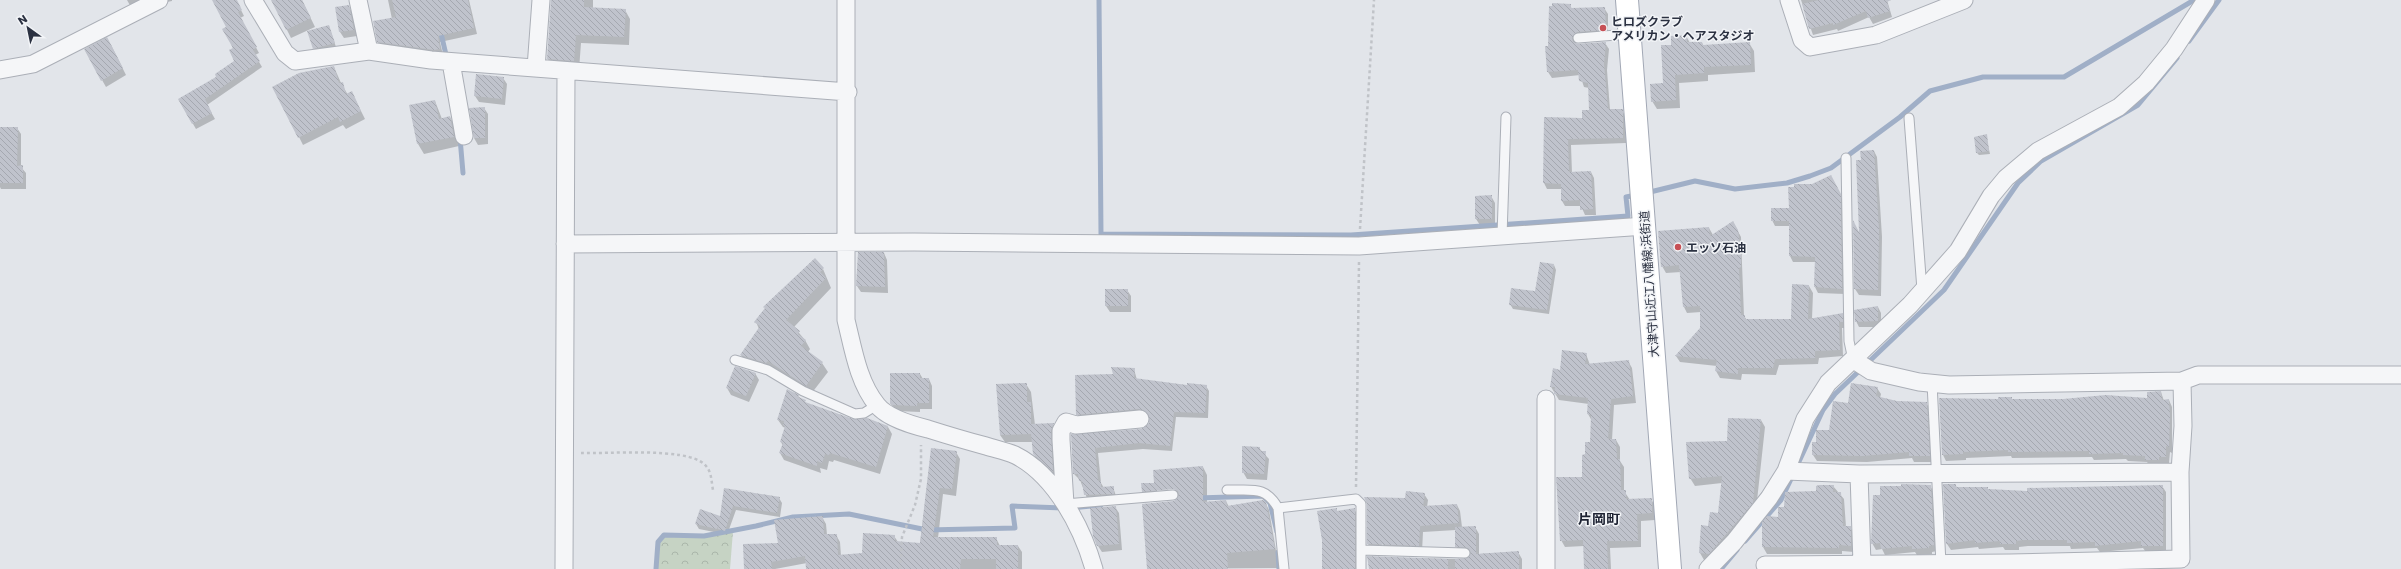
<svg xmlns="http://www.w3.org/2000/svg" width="2401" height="569" font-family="Poppins,'Noto Sans JP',sans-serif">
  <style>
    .forest { fill: url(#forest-crowns) }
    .shadow { fill: #0003; fill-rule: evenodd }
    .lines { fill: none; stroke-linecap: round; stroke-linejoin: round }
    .stream { stroke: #a0afc7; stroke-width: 5 }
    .building { fill: url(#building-back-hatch) }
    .service-casing { stroke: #abafb7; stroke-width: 11 }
    .minor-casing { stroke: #abafb7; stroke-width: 19 }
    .primary-casing { stroke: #a2a8b5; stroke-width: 24 }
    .path { stroke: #c0c3c8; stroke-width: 2.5; stroke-dasharray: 3 3; stroke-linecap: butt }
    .service { stroke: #f5f6f8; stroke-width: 9 }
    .minor { stroke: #f5f6f8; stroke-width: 17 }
    .primary { stroke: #fff; stroke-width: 22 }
    .poi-dot { fill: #c75056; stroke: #f2f4f7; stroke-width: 1.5 }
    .labels { text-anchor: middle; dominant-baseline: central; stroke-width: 3; stroke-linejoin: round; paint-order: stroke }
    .poi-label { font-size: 12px; font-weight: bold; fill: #2b3141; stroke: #f2f4f7; text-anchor: start }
    .street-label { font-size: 12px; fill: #2b3141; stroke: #f2f4f7 }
    .quarter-label { font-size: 14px; font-weight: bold; fill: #1d2232; stroke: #f2f4f7 }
  </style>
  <defs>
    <pattern id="forest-crowns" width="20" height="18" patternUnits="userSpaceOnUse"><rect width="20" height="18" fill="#c6d3c4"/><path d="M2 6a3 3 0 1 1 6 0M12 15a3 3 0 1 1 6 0" fill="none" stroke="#aab6aa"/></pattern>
    <pattern id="building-back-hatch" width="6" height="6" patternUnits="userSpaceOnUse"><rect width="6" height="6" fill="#c0c3cc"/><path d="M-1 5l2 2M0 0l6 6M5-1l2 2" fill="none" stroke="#a5a8b0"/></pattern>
  </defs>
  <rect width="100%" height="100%" fill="#e2e5ea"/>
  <!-- forest -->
  <path class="forest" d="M 733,531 L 730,569 L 656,569 L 659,543 L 664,537 L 704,537 Z"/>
  <!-- shadow -->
  <path class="shadow" d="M 127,0 L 172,0 L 172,1 L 162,3 L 136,16 Z
    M 213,0 L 236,0 L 244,16 L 240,18 L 259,53 L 255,55 L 262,67 L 207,105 L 215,119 L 196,129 L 179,100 L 218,77 L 236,62 L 228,27 Z
    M 272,0 L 302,0 L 315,27 L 291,38 Z
    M 388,0 L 469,0 L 477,34 L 440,42 L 443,55 L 382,48 L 378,42 L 392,19 Z
    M 552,0 L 593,0 L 593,8 L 625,10 L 630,19 L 629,45 L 581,43 L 579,70 L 553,68 L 548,59 Z
    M 1801,0 L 1887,0 L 1892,17 L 1873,24 L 1869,17 L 1838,31 L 1837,29 L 1813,35 Z
    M 1570,5 L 1572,9 L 1604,8 L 1608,14 L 1608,35 L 1580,38 L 1575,44 L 1605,43 L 1609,49 L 1607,70 L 1610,110 L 1622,110 L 1625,116 L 1626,143 L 1571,145 L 1572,173 L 1591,172 L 1594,178 L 1596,215 L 1585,215 L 1581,206 L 1565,206 L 1562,201 L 1562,189 L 1547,189 L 1544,183 L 1545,118 L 1583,119 L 1590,111 L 1589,88 L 1584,87 L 1580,75 L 1552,78 L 1548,72 L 1549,47 Z
    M 348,6 L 352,12 L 357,36 L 344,38 L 340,32 L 336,8 Z
    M 329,26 L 337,50 L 317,54 L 314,48 Z
    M 1686,36 L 1690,43 L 1702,43 L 1704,46 L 1749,43 L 1754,51 L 1755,72 L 1708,75 L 1708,81 L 1679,83 L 1680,108 L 1657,109 L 1652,101 L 1664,84 L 1672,46 Z
    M 111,45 L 126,75 L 106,87 L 85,50 Z
    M 334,67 L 341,83 L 348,95 L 356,101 L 365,119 L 346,129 L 343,125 L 303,145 L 299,137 Z
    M 477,76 L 503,78 L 507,84 L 505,105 L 479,102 L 475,96 Z
    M 435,101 L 442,119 L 450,117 L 455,127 L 459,146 L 424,154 L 418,144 L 410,106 Z
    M 484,108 L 488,114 L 488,144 L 478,145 L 474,138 L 470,109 Z
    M 0,128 L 17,128 L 21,134 L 21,167 L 26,173 L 26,189 L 1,189 L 0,187 Z
    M 1986,136 L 1990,154 L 1979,155 L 1977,153 Z
    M 1874,151 L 1877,157 L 1882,237 L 1881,296 L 1859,295 L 1855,289 L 1860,236 L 1862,161 Z
    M 1834,182 L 1843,201 L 1845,294 L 1818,293 L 1815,287 L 1816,262 L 1793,262 L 1790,256 L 1790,226 L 1775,226 L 1772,220 L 1790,209 L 1795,188 Z
    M 1491,196 L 1495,203 L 1495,225 L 1480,225 L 1476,219 L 1476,197 Z
    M 1733,222 L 1741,237 L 1744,316 L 1747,320 L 1792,320 L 1809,286 L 1813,293 L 1812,319 L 1842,314 L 1846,320 L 1846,328 L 1842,328 L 1843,356 L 1819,358 L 1818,364 L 1779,365 L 1776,375 L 1742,374 L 1741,380 L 1720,378 L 1716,371 L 1717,366 L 1680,362 L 1676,356 L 1701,328 L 1701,312 L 1687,313 L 1684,307 L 1681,272 L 1666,273 L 1662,266 L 1709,228 L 1713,235 Z
    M 884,253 L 887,260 L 888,293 L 861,292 L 857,286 Z
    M 1554,265 L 1556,270 L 1549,314 L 1513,309 L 1510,304 L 1536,292 Z
    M 823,269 L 831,288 L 794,327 L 805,340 L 810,349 L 808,352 L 822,363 L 828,372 L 811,394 L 746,364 L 741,355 L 759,329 L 756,322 Z
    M 1127,290 L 1131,296 L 1131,312 L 1110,312 L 1106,306 Z
    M 1878,307 L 1881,313 L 1881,327 L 1859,327 L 1856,321 Z
    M 1586,354 L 1590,365 L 1628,361 L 1632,368 L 1636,403 L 1614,405 L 1612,440 L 1616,440 L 1620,447 L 1620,461 L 1624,467 L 1624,491 L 1630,500 L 1651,499 L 1655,506 L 1655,520 L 1641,521 L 1641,547 L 1610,548 L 1611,569 L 1585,569 L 1584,546 L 1565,547 L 1561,540 L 1583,478 L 1591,443 L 1592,421 L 1588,414 L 1589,404 L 1559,400 L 1551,387 L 1560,371 Z
    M 1134,369 L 1137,380 L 1188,386 L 1206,386 L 1209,391 L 1208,418 L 1176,417 L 1172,451 L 1143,449 L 1098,453 L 1101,483 L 1104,488 L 1113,487 L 1117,499 L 1088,501 L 1080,480 L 1074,474 L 1072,435 L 1141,430 L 1147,428 L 1151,418 L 1143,414 L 1081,420 L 1077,414 L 1114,375 Z
    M 755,373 L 759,380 L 749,402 L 731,395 L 727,388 Z
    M 920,374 L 923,379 L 929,379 L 932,386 L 932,409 L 920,409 L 920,412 L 897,411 L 890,403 Z
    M 1026,384 L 1031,392 L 1035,425 L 1053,424 L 1058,432 L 1057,478 L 1038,462 L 1034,454 L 1033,442 L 1005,442 L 1000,435 Z
    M 1877,388 L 1881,394 L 1880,398 L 1897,402 L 1926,403 L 1930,409 L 1933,462 L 1914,462 L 1912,458 L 1867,462 L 1817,461 L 1813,455 L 1817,443 L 1829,431 L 1849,404 Z
    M 2161,392 L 2164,401 L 2169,400 L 2172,407 L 2172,453 L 2170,452 L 2169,463 L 2162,463 L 2162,466 L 2150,466 L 2147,462 L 2128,461 L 2126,459 L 2094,460 L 2092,457 L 2012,458 L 2011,456 L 1966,458 L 1966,460 L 1946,461 L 1943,455 L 1940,399 L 2148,399 Z
    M 798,396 L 807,404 L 852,421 L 867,419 L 888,427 L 892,434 L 880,474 L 834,460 L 833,462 L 829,461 L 827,470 L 820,468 L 821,473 L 784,460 L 780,453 L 783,446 L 781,442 L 786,428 L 783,427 L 778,420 Z
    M 1761,420 L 1765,427 L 1756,510 L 1713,561 L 1704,560 L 1700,553 L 1709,527 L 1719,514 L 1722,483 L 1695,486 L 1690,478 Z
    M 1259,448 L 1269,459 L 1267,480 L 1247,479 L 1243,472 Z
    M 932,449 L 956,452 L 960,459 L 956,496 L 943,494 L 938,538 L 996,538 L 1000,546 L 1018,546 L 1022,552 L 1022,569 L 807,569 L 807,563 L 775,569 L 745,569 L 779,544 L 822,517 L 826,524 L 827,535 L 836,535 L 840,542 L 841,556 L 863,554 L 894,536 L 898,542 L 920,544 Z
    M 1203,467 L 1207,475 L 1207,503 L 1226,501 L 1229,507 L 1265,502 L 1269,510 L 1279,568 L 1148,569 L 1174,502 L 1179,496 L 1147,499 L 1142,491 L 1155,484 ZM 1178,488 L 1178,490 L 1157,491 L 1157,489 Z
    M 1955,485 L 1958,488 L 2028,492 L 2162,486 L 2166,492 L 2166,552 L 2146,552 L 2143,548 L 2100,552 L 2097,548 L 2071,549 L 2070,546 L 2028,546 L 2019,547 L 2019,550 L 2005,550 L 2003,547 L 1979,549 L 1978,547 L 1951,550 L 1947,544 Z
    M 1833,486 L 1844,499 L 1846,527 L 1850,527 L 1854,534 L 1854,552 L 1842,551 L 1842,554 L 1767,554 L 1763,547 L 1763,523 L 1779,518 L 1785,508 Z
    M 1930,486 L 1934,492 L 1937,551 L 1932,552 L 1932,554 L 1917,555 L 1915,552 L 1885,555 L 1882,549 L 1876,550 L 1872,543 L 1881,496 Z
    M 725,489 L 779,498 L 782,503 L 780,517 L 736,510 L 727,535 L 720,531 L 719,533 L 699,529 L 696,524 L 721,517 Z
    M 1424,494 L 1428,500 L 1427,507 L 1457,505 L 1460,511 L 1462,527 L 1475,527 L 1479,534 L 1479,554 L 1518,552 L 1522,559 L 1522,569 L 1387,569 L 1385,558 L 1468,559 L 1471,555 L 1460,553 L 1456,546 L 1456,530 L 1423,532 L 1422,552 L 1387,551 L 1382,543 L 1381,551 L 1372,550 L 1368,544 L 1406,499 Z
    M 1115,507 L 1119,513 L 1122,550 L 1102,552 L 1098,546 Z
    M 1336,509 L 1338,512 L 1354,509 L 1357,514 L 1357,569 L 1323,569 Z"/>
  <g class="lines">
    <!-- stream -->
    <path class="stream" d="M 1099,0 L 1101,234 L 1351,235 L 1628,216 L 1626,197 L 1636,195
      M 440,29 L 447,59
      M 2189,41 L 2219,0
      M 460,138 L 463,173
      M 1646,193 L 1695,181 L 1735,189 L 1787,183 L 1810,176 L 1831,168 L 1900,117 L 1930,91 L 1983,77 L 2064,77 L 2194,0
      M 1796,468 L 1823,410 L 1835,394 L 1944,290 L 2018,183 L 2041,161 L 2138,105 L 2177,58
      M 1197,498 L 1263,496 L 1270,503 L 1277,532
      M 1071,508 L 1101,505
      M 1745,541 L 1781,500 L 1792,477
      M 1278,552 L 1279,569
      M 656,569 L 658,542 L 664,535 L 704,536 L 756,526 L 793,517 L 849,514 L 927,530 L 1015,528 L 1012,506 L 1063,508
      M 1721,569 L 1737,550"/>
  </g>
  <!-- building -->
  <path class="building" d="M 212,0 L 237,0 L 242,10 L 238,12 L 257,47 L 253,50 L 260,61 L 205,99 L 212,113 L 192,124 L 178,99 L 216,77 L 215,74 L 234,61 L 229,50 L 233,48 L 222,29 L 226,27 Z
    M 271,0 L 302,0 L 311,18 L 286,30 Z
    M 392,0 L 468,0 L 474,28 L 438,36 L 440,49 L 434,50 L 377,42 L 373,21 L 396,17 Z
    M 551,0 L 584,0 L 584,7 L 626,9 L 624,37 L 576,35 L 574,61 L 547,59 Z
    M 1819,0 L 1891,0 L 1887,2 L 1890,11 L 1868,18 L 1866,11 L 1833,25 L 1833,23 L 1809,29 L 1802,4 Z
    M 1552,3 L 1571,4 L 1571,8 L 1605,7 L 1606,30 L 1577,32 L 1572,38 L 1573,42 L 1578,44 L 1606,42 L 1604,64 L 1608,109 L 1623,109 L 1623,138 L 1568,139 L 1569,172 L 1591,171 L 1593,209 L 1580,210 L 1580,200 L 1561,201 L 1561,184 L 1543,183 L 1544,117 L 1582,118 L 1582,110 L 1589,110 L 1588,83 L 1579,81 L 1578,70 L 1547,72 L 1545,46 L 1548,46 L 1549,6 L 1552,6 Z
    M 349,5 L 354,30 L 339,32 L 335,7 Z
    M 329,25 L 335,43 L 313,49 L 307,31 Z
    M 1687,35 L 1687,42 L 1702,42 L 1703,45 L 1750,42 L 1751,65 L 1704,67 L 1704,73 L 1675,75 L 1676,100 L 1651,102 L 1650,84 L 1663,83 L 1661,45 L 1671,45 L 1671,36 Z
    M 107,37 L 123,68 L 101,81 L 84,49 Z
    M 334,66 L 339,83 L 343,82 L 346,94 L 352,91 L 361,111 L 340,122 L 338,117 L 298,138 L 272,87 L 299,73 Z
    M 476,74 L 504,77 L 502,99 L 474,96 Z
    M 435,100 L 439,119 L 450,116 L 454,137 L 417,144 L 409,105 Z
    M 485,107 L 485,138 L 474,138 L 469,108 Z
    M 0,127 L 18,127 L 17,166 L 23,165 L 23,183 L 0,183 Z
    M 1987,134 L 1989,151 L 1976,153 L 1974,137 Z
    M 1874,150 L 1879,230 L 1878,290 L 1854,289 L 1853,220 L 1859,232 L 1856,160 L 1861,160 L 1860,151 Z
    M 1831,175 L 1841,194 L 1842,289 L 1814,287 L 1815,257 L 1789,256 L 1789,221 L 1771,221 L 1771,208 L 1789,208 L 1788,187 L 1794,187 L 1794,184 L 1812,184 Z
    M 1492,195 L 1492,219 L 1475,219 L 1475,196 Z
    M 1733,221 L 1738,230 L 1741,256 L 1741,267 L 1739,268 L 1741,315 L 1745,315 L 1745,319 L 1791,319 L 1792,284 L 1809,285 L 1808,319 L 1843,313 L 1843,322 L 1839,322 L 1840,350 L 1815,351 L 1815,358 L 1775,359 L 1773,368 L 1738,368 L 1738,374 L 1715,371 L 1717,360 L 1675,356 L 1700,328 L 1700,306 L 1683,307 L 1679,265 L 1661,267 L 1658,231 L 1709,227 L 1710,236 Z
    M 858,252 L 884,252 L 885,287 L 856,286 Z
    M 815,258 L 824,268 L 820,272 L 826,278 L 786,320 L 800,331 L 798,334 L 806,340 L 801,346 L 823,362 L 806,386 L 768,361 L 766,363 L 740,355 L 760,326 L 754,322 L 765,308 L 763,307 Z
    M 1540,262 L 1554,264 L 1547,310 L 1509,305 L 1511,288 L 1535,291 Z
    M 1105,289 L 1128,289 L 1128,306 L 1105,306 Z
    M 1878,306 L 1878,321 L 1855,322 L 1854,310 Z
    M 1562,350 L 1587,353 L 1585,364 L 1629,360 L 1633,396 L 1611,399 L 1608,439 L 1616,439 L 1617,459 L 1620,459 L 1621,490 L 1626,490 L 1626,499 L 1652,498 L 1652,513 L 1637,514 L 1638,541 L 1607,541 L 1608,569 L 1584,569 L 1583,540 L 1560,541 L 1556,477 L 1582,477 L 1582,455 L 1585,454 L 1585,442 L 1590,442 L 1591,415 L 1587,414 L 1588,398 L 1554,394 L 1555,387 L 1550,387 L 1553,368 L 1560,370 Z
    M 735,366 L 756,373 L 746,396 L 726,388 Z
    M 1111,367 L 1135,368 L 1134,378 L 1187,385 L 1187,383 L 1207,385 L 1205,413 L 1174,412 L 1170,446 L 1139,443 L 1095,448 L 1098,481 L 1101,481 L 1101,487 L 1114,486 L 1114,494 L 1084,495 L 1082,481 L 1079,481 L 1078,474 L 1073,474 L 1071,434 L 1141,429 L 1149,423 L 1148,414 L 1139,409 L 1076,415 L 1075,375 L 1113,374 Z
    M 890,373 L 920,373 L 920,378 L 929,378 L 929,403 L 917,403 L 917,406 L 892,405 L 890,403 Z
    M 1027,383 L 1027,402 L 1031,402 L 1031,424 L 1054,423 L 1051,431 L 1053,472 L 1033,454 L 1031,434 L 1000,435 L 996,384 Z
    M 1851,383 L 1878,387 L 1876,396 L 1897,401 L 1927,402 L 1930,456 L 1909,456 L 1909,452 L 1863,456 L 1812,455 L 1812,442 L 1816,442 L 1816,430 L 1829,430 L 1833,401 L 1848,403 Z
    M 787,389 L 799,395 L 798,397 L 806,400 L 805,402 L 853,419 L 867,418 L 888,426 L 876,467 L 830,453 L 829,455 L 825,454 L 822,463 L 817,461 L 817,466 L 779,453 L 783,443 L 780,442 L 785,426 L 783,425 L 784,421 L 777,420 Z
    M 2161,391 L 2162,400 L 2169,399 L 2170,416 L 2169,447 L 2166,446 L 2166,457 L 2159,457 L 2159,460 L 2145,460 L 2145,456 L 2123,455 L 2123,453 L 2089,454 L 2089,451 L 2008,452 L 2008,450 L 1963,452 L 1963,454 L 1942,455 L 1939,398 L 1998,399 L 1998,397 L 2012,397 L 2012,399 L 2063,399 L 2106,395 L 2147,398 L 2147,392 Z
    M 1728,418 L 1761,419 L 1753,503 L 1709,554 L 1699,553 L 1701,525 L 1708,526 L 1710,512 L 1718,513 L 1722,476 L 1689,479 L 1686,442 L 1727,441 Z
    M 1242,446 L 1260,447 L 1260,451 L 1266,451 L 1264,474 L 1242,473 Z
    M 931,448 L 957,451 L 952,489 L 940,488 L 933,537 L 997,537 L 997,545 L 1018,545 L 1018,569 L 996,569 L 996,559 L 961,559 L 960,569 L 806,569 L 805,556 L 771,562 L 772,569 L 744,569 L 743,544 L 778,543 L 774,520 L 823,516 L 824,534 L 837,534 L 838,555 L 862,553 L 863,533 L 895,535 L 895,541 L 920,543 Z
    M 1203,466 L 1203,502 L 1226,500 L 1227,506 L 1263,500 L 1266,502 L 1275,549 L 1227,553 L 1228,569 L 1147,569 L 1142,504 L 1174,501 L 1179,495 L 1178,491 L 1173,489 L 1142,492 L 1141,483 L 1154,483 L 1153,470 Z
    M 1901,484 L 1931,485 L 1934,545 L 1929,546 L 1929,548 L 1912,549 L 1912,546 L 1881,549 L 1880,543 L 1871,544 L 1873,495 L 1880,495 L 1880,486 L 1901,486 Z
    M 1943,484 L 1956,484 L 1956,487 L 1988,487 L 1988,489 L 2027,491 L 2027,488 L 2163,485 L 2163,546 L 2141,546 L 2141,541 L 2095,546 L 2095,542 L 2067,543 L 2067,540 L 2024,540 L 2016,541 L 2016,544 L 2000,544 L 2000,541 L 1975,543 L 1975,540 L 1946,544 Z
    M 1819,485 L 1834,485 L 1833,492 L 1841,492 L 1843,526 L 1851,526 L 1851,546 L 1839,545 L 1839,548 L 1762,547 L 1762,522 L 1767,516 L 1778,517 L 1778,507 L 1784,507 L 1785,492 L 1816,491 L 1816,486 Z
    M 724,488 L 780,497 L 777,513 L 733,506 L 725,531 L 718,529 L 719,523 L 717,529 L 695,524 L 700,509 L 720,516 Z
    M 1406,491 L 1425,493 L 1423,506 L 1457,504 L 1459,523 L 1420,526 L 1419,546 L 1367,544 L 1367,504 L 1364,497 L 1405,498 Z
    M 1116,506 L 1119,544 L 1097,546 L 1093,536 L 1090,508 Z
    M 1337,508 L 1337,511 L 1355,508 L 1355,569 L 1322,569 L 1322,540 L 1317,511 Z
    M 1476,526 L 1476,554 L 1519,551 L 1519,569 L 1455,569 L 1455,559 L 1467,558 L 1471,553 L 1468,548 L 1455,547 L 1455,527 Z
    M 1367,556 L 1448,559 L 1448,569 L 1369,569 Z"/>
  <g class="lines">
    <!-- service casing -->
    <g class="service-casing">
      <path id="service" d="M 1578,38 L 1629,34
        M 1909,118 L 1922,290
        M 1846,158 L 1849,341 L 1853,360
        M 1502,236 L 1506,117
        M 735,360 L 768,370 L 803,391 L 855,414 L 864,413 L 877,405
        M 1932,383 L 1941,564
        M 1227,490 C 1252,491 1265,485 1278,508
        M 1065,504 L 1173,495
        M 1361,550 L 1465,553
        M 1284,569 L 1278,508 L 1356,499 L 1361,504 L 1361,569"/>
    </g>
    <!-- minor casing -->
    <g class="minor-casing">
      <path id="minor" d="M 253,0 L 285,53 L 295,61 L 369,51 L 431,60 L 848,92
        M 358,0 L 369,51
        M 846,0 L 846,320 C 853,348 858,382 877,405 C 887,418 912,425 928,429 C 947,435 967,441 986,446 C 995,449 1006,451 1015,455 C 1055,475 1082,527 1094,569
        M 1789,0 L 1802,40 L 1810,47 L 1876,35 L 1964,0
        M 451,62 L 464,136
        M 536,68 L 541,0
        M 0,70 L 33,64 L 159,0
        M 565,244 L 914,242 L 1359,246 L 1645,226
        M 1854,360 L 1871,371 L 1919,382 L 1949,385 L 2182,381 L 2198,375 L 2401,375
        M 1546,399 L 1546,569
        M 1786,471 L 1859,474 L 2180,472
        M 1859,474 L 1862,564
        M 1065,504 L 1061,440 L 1061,431 L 1066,422 L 1076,425 L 1140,419
        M 1765,565 L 2010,563 L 2181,559 L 2180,472 L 2183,426 L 2182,381
        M 564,569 L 566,71
        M 1708,569 L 1734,542 L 1769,498 L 1786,471 L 1805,419 L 1828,383 L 1910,305 L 1958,251 L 1991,196 L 2006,178 L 2038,151 L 2119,107 L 2146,83 L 2174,49 L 2206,0"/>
    </g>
    <!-- primary casing -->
    <g class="primary-casing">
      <path id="primary" d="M 1627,0 L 1670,569"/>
    </g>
    <!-- path -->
    <path class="path" d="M 1360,229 L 1374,0
      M 581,453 C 607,454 686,447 704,464 C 712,471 711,480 713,490
      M 1356,487 L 1359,262
      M 900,569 L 902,537 L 915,505 L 921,479 L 921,445"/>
    <!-- service -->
    <use href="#service" class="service"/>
    <!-- minor -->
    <use href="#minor" class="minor"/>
    <!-- primary -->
    <use href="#primary" class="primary"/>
  </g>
  <!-- markers -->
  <g class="poi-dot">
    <circle cx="1603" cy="28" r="4"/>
    <circle cx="1678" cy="247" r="4"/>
  </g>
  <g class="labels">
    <!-- poi labels -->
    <g class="poi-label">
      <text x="1611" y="21">ヒロズクラブ<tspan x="1611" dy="14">アメリカン・ヘアスタジオ</tspan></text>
      <text x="1686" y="247">エッソ石油</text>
    </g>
    <!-- street labels -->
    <g class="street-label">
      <text transform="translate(1649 284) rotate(-94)">大津守山近江八幡線;浜街道</text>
    </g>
    <!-- quarter labels -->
    <g class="quarter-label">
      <text x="1599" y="519">片岡町</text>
    </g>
  </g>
  <!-- north arrow -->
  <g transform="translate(28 28) rotate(327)" stroke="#f2f4f7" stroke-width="3" paint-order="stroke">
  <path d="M0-3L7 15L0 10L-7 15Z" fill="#2b3141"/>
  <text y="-6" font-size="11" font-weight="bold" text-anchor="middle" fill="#2b3141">N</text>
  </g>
</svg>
